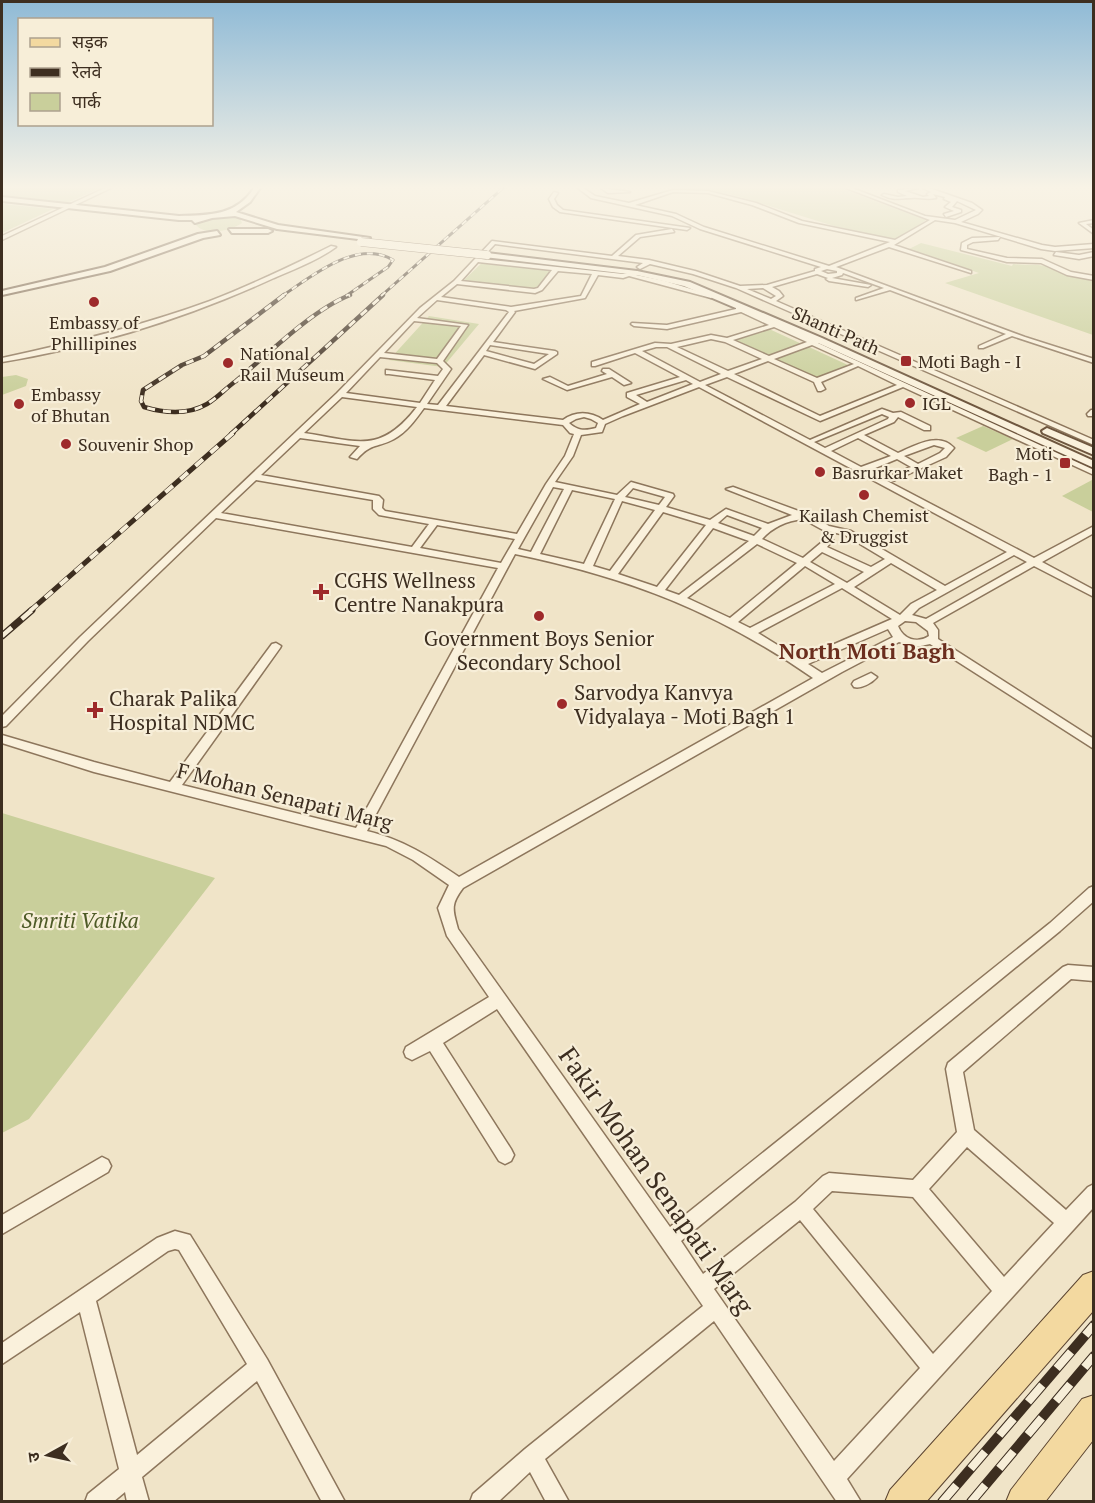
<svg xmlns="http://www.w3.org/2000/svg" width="1095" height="1503" font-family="'PT Serif','Noto Sans Devanagari',serif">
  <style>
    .green { fill: #c9cf9b }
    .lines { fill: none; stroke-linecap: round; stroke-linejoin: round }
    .street-casing { stroke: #8d765c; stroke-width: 3 }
    .secondary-casing { stroke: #6f573f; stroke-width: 4 }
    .primary-casing { stroke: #5b4430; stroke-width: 2 }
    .street { fill: #faf1dc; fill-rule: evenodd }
    .secondary { fill: #faf1dc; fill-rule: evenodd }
    .primary { fill: #f3d9a0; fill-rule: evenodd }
    .rail-far4-casing { stroke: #3d2e20; stroke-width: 3 }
    .rail-far3-casing { stroke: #3d2e20; stroke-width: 4.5 }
    .rail-far2-casing { stroke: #3d2e20; stroke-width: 5 }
    .rail-far1-casing { stroke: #3d2e20; stroke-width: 7 }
    .rail-casing { stroke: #3d2e20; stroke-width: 10 }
    .rail-far4 { stroke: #f7eed8; stroke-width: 2; stroke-dasharray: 6; stroke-linecap: butt }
    .rail-far3 { stroke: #f7eed8; stroke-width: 3; stroke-dasharray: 8; stroke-linecap: butt }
    .rail-far2 { stroke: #f7eed8; stroke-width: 4; stroke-dasharray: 10; stroke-linecap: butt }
    .rail-far1 { stroke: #f7eed8; stroke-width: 4.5; stroke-dasharray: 13; stroke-linecap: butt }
    .rail { stroke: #f7eed8; stroke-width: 8; stroke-dasharray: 22; stroke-linecap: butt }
    .secondary-bridge-casing { stroke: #6f573f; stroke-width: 9; stroke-linecap: butt }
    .secondary-bridge { stroke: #faf1dc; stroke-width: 8 }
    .poi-dot { fill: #9e2a2b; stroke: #f7eed8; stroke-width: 2 }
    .labels { text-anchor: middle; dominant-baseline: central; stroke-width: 4.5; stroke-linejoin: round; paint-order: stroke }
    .far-poi-label { font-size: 18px; fill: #3d2e20; stroke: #f7eed8; text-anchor: start }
    .far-street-label { font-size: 18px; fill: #3d2e20; stroke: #f7eed8 }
    .poi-label { font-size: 21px; fill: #3d2e20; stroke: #f7eed8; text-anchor: start }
    .street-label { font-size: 21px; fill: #3d2e20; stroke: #f7eed8 }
    .park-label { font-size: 21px; font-style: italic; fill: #4d5a26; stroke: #f7eed8 }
    .neighbourhood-label { font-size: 22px; font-weight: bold; fill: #6b2e1e; stroke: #f7eed8 }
    .near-street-label { font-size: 26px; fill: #3d2e20; stroke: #f7eed8 }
  </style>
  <rect width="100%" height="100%" fill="#f0e4c8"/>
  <!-- green -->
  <path class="green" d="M 2,188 L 100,188 L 67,203 L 2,197 Z
    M 675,188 L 840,188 L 926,220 L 897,240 L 834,226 L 737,196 L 710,190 Z
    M 2,204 L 53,209 L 2,233 Z
    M 228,216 L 240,218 L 242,223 C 231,231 205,236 196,225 L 206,218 Z
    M 921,243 L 1012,266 L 1013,264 C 1027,266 1035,263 1051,267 C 1066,271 1078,278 1093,281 L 1093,335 L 945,283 L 979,273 L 909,249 Z
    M 486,259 L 491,261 L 555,268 L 535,290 L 463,281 Z
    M 429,316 L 479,324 L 443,367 L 389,360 Z
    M 767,328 L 804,345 L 771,357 L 734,339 Z
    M 809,347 L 850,366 L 816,379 L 776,359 Z
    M 16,375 L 28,379 L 26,386 L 2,395 L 2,377 Z
    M 983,426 L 1013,439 L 986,452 L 956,438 Z
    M 1092,480 L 1093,512 L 1062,496 Z
    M 2,813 L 215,878 L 29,1119 L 2,1133 Z"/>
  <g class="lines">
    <!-- street casing -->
    <g class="street-casing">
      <path id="street" d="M 105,188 L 111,188 L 2,240 L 2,236 Z
        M 578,188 L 583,188 L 595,196 L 629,203 L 673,190 L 708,191 L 756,203 L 802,221 L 895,240 L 930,220 L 846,188 L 852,188 L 925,216 L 955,220 L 976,210 L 957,201 L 952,207 L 961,210 L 961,212 L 946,217 L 944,214 L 954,211 L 945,207 L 951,202 L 944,199 L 945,197 L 933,194 L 936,198 C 924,200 921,197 911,198 C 898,198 894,201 882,195 L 884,194 L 898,197 L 907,196 L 898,192 L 898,190 L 918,188 L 905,191 L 923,197 L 929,196 L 927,194 L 931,192 L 923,188 L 929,188 L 972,203 L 982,210 L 978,214 L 961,222 L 1042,245 L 1055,247 L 1094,244 L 1094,248 L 1055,251 L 1041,249 L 955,223 L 935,220 L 894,245 L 971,271 L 971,273 L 889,247 L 836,267 L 1025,337 L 1094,359 L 1094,363 L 1012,336 L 983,348 L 979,348 L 979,346 L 1006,334 L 890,290 L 856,300 L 856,298 L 884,288 L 843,273 L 842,275 L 832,278 L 871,285 L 868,287 L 829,281 L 826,279 L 828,278 L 817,274 L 772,287 L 779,291 L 783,296 L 776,301 L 1094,440 L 1094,445 L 736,288 L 693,274 L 650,264 L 640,269 L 637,267 L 643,263 L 495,244 L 481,259 L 623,274 L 637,271 L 640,273 L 636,275 L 665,281 L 714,296 L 711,298 L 629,276 L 623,278 L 598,275 L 585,298 L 514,311 L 515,312 L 493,342 L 555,351 L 557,352 L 557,354 L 535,369 L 484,355 L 446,406 L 563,420 C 575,411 590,411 603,420 L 640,404 L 627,397 L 627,393 L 680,377 L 635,353 L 595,366 L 592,366 L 592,362 L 655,343 L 671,344 L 711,335 L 727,338 L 769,325 L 741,312 L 667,329 L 634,326 L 631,324 L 632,323 L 667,325 L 736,309 L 736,307 L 738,306 L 813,340 L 821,339 L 821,341 L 818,343 L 1094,470 L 1094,475 L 903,387 L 820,421 L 727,377 L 705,385 L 810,440 L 882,409 L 893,413 L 901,412 L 930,426 L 930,430 L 924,430 L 898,417 L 894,422 L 864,435 L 898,453 C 914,446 939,431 954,448 L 946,457 L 891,482 L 888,481 L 888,477 L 911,467 L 897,459 L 868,471 L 1034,558 L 1094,526 L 1094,533 L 1042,562 L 1094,590 L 1094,597 L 1034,566 L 933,623 L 938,630 L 938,639 L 1094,739 L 1094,749 L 930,644 L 916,647 L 899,642 L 842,672 L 463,888 C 450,905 453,910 458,929 L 670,1227 L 1050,923 L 1089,888 L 1094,886 L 1094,901 L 1060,931 L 681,1241 L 703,1274 L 795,1202 L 823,1176 L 829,1173 L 913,1180 L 957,1132 L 946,1069 L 948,1063 L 1063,967 L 1068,965 L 1094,967 L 1094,981 L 1071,979 L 963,1072 L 974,1130 L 1066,1210 L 1088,1187 L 1094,1184 L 1094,1207 L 847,1479 L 861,1502 L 837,1502 L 714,1321 L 545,1459 L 569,1502 L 546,1502 L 530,1472 L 498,1502 L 470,1502 L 473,1494 L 525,1449 L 703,1306 L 497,1009 L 443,1043 L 511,1149 L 514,1155 L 511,1161 L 505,1164 L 499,1161 L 430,1051 L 412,1060 L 406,1057 L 404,1052 L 406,1047 L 489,997 L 447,936 L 438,908 L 449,885 L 413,860 L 386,846 L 94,772 L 2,743 L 2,735 L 94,762 L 170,782 L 272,644 L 276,643 L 281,646 L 280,648 L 182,785 L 356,828 L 498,568 L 216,518 L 88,641 L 6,726 L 2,727 L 2,716 L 80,637 L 337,393 L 420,308 L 454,281 L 492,241 L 612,256 L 636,235 L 672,229 L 674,232 L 640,237 L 618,256 L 649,260 L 695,271 L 740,286 L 767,285 L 815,271 L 815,269 L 821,267 L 700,229 L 672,216 L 591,198 ZM 673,192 L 708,193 L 752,205 L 799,223 L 890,242 L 829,266 L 704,227 L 676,214 L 635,205 ZM 478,262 L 552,270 L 538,288 L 534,289 L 461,281 ZM 827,269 L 837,271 L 837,273 L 828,274 L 821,271 ZM 558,271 L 592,274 L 581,296 L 511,307 L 441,297 L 457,284 L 535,293 L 542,290 ZM 763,288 L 776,296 L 771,299 L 747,289 ZM 437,300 L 506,310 L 509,312 L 438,405 L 427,404 L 451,369 L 443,361 L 468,325 L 417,318 ZM 414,321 L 461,326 L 437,359 L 384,353 ZM 774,327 L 807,342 L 769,356 L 733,340 ZM 711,339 L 725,342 L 762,359 L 728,371 L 677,347 ZM 490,345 L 549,354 L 534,364 L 486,351 ZM 812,345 L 854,364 L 817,378 L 774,359 ZM 656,347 L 667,347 L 721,374 L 700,382 L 642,351 ZM 380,357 L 437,363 L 443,369 L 438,376 L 386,370 L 386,374 L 389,374 L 435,380 L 420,403 L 346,393 ZM 768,361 L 814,382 L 818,391 L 821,391 L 825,389 L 821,382 L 858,366 L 897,385 L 820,416 L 734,374 ZM 686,380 L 693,384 L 647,402 L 636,395 ZM 699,387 L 1007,552 L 945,586 L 851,531 L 829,526 L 815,517 L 733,487 L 726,489 L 792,515 L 768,524 L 726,509 L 710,520 L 666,507 L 674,496 L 673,494 L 631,482 L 617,495 L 555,482 L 573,456 L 581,435 L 602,432 L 605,424 L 623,416 ZM 342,397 L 417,407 C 380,455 357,441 304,433 ZM 424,408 L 563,425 L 570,433 L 574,434 L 565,456 L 546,484 L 517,534 L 385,511 L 382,508 L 383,500 L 379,496 L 261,475 L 300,438 L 360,446 L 350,457 L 357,459 C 372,442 378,448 394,439 C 407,432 416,419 424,408 ZM 882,414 L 889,417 L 888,419 L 825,448 L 814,442 ZM 584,417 L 591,419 L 598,423 L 596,428 C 585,431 578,431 569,423 L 576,419 ZM 858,438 L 891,456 L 861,467 L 831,451 ZM 934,445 L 945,448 L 940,453 L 918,464 L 904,456 ZM 256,480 L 373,500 L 373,509 L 379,515 L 429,524 L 412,547 L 221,513 ZM 553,487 L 564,489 L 531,552 L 518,549 ZM 633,488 L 665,497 L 659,505 L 625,497 ZM 572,490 L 615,499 L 584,564 L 540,554 ZM 622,501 L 655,510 L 610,571 L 593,566 ZM 663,512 L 706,525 L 657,587 L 618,574 ZM 727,515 L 762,528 L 754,536 L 718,523 ZM 803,519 L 823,530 L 845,535 L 885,559 L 871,567 L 827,547 L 833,540 L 828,537 L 803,558 L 762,539 C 773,527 786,521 803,519 ZM 437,525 L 515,539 L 501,563 L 420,548 ZM 713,528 L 749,541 L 679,595 L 665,590 ZM 757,544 L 797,563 L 730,618 L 687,598 ZM 822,552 L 864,572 L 847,583 L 810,562 ZM 515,554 C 630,578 716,611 813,678 L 459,877 C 428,856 404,840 367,831 ZM 1014,555 L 1027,562 L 926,619 L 912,615 L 919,608 ZM 891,563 L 937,590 L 911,604 L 900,615 L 854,587 ZM 805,566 L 835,584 L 750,628 L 738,622 ZM 842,588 L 892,619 L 800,659 L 758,633 ZM 905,621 L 916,622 L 928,631 L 929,636 C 917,644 903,639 898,626 ZM 888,629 L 893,637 L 822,673 L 808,664 ZM 967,1147 L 1054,1223 L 1004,1277 L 929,1189 ZM 832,1191 L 913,1197 L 992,1291 L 933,1354 L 813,1209 ZM 800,1220 L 920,1368 L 834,1461 L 714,1289 Z
        M 601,188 L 630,192 L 608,193 Z
        M 554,192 L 558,193 L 554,199 L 557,205 L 563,210 L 690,228 L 687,230 L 560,212 L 553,207 L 549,199 Z
        M 1094,220 L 1094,223 L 1086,224 L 1094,230 L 1094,234 L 1079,223 Z
        M 1000,237 L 998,240 L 973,242 L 967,245 L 967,249 L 1007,258 L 1042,259 L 1071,272 L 1094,276 L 1094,280 L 1067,275 L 1041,263 L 1007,262 L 961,250 L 962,243 L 972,238 Z
        M 331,246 L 336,247 C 318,260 295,269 274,278 C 189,317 94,347 2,362 L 2,358 C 72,343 142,326 210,301 C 251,285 291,266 331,246 Z
        M 1056,252 L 1079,255 L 1094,252 L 1094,256 L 1079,259 L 1054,255 Z
        M 603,369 L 609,369 L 631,383 L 624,385 L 612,377 L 567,390 L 543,379 L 550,377 L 568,386 L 607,374 L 602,371 Z
        M 1091,410 L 1094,410 L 1094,416 L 1088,416 L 1087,414 Z
        M 871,673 L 877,677 C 872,683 861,689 854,687 L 852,684 L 854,681 Z
        M 102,1157 L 108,1160 L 111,1166 L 108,1172 L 2,1234 L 2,1215 Z
        M 175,1231 L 190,1235 L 267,1359 L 345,1502 L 322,1502 L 257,1381 L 142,1477 L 149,1502 L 127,1502 L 125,1492 L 113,1502 L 85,1502 L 88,1494 L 119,1469 L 80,1312 L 2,1364 L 2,1343 L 157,1238 ZM 175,1249 L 179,1250 L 247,1364 L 137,1455 L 96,1301 L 168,1251 Z"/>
    </g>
    <!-- secondary casing -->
    <g class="secondary-casing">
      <path id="secondary" d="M 254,188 L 260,188 L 250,202 L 236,212 L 278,225 L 370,238 L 366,240 L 277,229 L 235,216 L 212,218 L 195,223 L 192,220 L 179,220 L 2,201 L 2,197 L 179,216 C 209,215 236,216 254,188 Z
        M 229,229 L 268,229 L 272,231 L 268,233 L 232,233 Z
        M 217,231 L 220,235 L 203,238 L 110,271 L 2,295 L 2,291 L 105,267 L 198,234 Z
        M 487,253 L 637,271 L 690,282 L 822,338 L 1094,461 L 1094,468 L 816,342 L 684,286 L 637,275 L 484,257 L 484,253 Z
        M 1047,428 L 1094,448 L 1094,455 L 1043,433 L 1042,431 Z"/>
    </g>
    <!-- primary casing -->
    <g class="primary-casing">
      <path id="primary" d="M 1094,1271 L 1094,1310 L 926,1502 L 885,1502 L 890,1490 L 1083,1275 Z
        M 1094,1395 L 1094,1439 L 1045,1502 L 1006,1502 L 1011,1490 L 1082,1399 Z"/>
    </g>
    <!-- street -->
    <use href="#street" class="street"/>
    <!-- secondary -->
    <use href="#secondary" class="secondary"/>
    <!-- primary -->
    <use href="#primary" class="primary"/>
    <!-- rail-far4 casing -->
    <g class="rail-far4-casing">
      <path id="rail-far4" d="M 282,296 C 311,277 357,238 393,260 L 388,267 L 346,296
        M 381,296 L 503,188"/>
    </g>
    <!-- rail-far3 casing -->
    <g class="rail-far3-casing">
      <path id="rail-far3" d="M 284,295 L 204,356 L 182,365 L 143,390 L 141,401 L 144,407 C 164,413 188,415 207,404 C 217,398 226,388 236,381 C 268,354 312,310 350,295
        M 231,434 L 383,295"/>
    </g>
    <!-- rail-far2 casing -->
    <g class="rail-far2-casing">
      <path id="rail-far2" d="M 30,611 L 233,433"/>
    </g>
    <!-- rail-far1 casing -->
    <g class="rail-far1-casing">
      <path id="rail-far1" d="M 2,636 L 32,610"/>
    </g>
    <!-- rail casing -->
    <g class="rail-casing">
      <path id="rail" d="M 942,1502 L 1094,1325
        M 971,1502 L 1094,1356"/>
    </g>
    <!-- rail-far4 -->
    <use href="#rail-far4" class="rail-far4"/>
    <!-- rail-far3 -->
    <use href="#rail-far3" class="rail-far3"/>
    <!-- rail-far2 -->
    <use href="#rail-far2" class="rail-far2"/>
    <!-- rail-far1 -->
    <use href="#rail-far1" class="rail-far1"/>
    <!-- rail -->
    <use href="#rail" class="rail"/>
    <!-- secondary-bridge casing -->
    <g class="secondary-bridge-casing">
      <path id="secondary-bridge" d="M 361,242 L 487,255"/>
    </g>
    <!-- secondary-bridge -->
    <use href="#secondary-bridge" class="secondary-bridge"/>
  </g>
  <!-- sky -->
  <linearGradient id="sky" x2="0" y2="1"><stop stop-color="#8fbad6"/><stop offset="0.47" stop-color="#f8f3e6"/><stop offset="1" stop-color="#f8f3e6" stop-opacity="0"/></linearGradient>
  <rect width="1095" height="398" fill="url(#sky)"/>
  <!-- markers -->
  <g class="poi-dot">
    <circle cx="94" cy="302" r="6"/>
    <rect x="900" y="355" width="12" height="12" rx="3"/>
    <circle cx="228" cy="363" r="6"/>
    <circle cx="910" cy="403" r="6"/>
    <circle cx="19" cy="404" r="6"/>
    <circle cx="66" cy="444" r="6"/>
    <rect x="1059" y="457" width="12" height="12" rx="3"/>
    <circle cx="820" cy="472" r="6"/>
    <circle cx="864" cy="495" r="6"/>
    <path d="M318 583h6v6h6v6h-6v6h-6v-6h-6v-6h6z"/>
    <circle cx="539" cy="616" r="6"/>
    <circle cx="562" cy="704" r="6"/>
    <path d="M92 701h6v6h6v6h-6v6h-6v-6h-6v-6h6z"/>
  </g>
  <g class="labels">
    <!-- far-poi labels -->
    <g class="far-poi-label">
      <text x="94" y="322" text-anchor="middle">Embassy of<tspan x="94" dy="21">Phillipines</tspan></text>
      <text x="240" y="353">National<tspan x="240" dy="21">Rail Museum</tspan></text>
      <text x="918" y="361">Moti Bagh - I</text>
      <text x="31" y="394">Embassy<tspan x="31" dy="21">of Bhutan</tspan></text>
      <text x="922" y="403">IGL</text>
      <text x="78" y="444">Souvenir Shop</text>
      <text x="1053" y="453" text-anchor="end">Moti<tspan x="1053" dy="21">Bagh - 1</tspan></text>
      <text x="832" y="472">Basrurkar Maket</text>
      <text x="864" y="515" text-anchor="middle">Kailash Chemist<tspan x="864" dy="21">&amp; Druggist</tspan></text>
    </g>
    <!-- far-street labels -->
    <g class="far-street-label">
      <text transform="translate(836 330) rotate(24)">Shanti Path</text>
    </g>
    <!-- poi labels -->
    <g class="poi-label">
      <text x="334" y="580">CGHS Wellness<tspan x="334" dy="24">Centre Nanakpura</tspan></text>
      <text x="539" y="638" text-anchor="middle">Government Boys Senior<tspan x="539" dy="24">Secondary School</tspan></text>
      <text x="574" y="692">Sarvodya Kanvya<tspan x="574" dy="24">Vidyalaya - Moti Bagh 1</tspan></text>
      <text x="109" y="698">Charak Palika<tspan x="109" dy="24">Hospital NDMC</tspan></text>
    </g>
    <!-- street labels -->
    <g class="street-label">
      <text transform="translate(285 796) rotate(14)">F Mohan Senapati Marg</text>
    </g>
    <!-- park labels -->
    <g class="park-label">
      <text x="80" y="920">Smriti Vatika</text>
    </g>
    <!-- neighbourhood labels -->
    <g class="neighbourhood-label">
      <text x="867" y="650">North Moti Bagh</text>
    </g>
    <!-- near-street labels -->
    <g class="near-street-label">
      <text transform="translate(657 1180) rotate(55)">Fakir Mohan Senapati Marg</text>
    </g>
  </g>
  <!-- border -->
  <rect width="1095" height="1503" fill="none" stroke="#3d2e20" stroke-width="6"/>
  <!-- legend -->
  <rect x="18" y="18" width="195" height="108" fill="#f7eed8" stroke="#ada18e" stroke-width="1.5"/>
  <rect x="30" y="38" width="30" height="9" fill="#f3d9a0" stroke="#ada18e" stroke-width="1.5"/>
  <text x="72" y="48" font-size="18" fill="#3d2e20">सड़क</text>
  <rect x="30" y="68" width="30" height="9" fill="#3d2e20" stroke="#ada18e" stroke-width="1.5"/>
  <text x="72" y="78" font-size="18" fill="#3d2e20">रेलवे</text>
  <rect x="30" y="93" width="30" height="18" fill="#c9cf9b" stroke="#ada18e" stroke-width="1.5"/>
  <text x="72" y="108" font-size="18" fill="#3d2e20">पार्क</text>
  <!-- north arrow -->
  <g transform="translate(48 1455) rotate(262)" stroke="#f7eed8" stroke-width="4.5" paint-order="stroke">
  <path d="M0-4.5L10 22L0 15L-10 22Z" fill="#3d2e20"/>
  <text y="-9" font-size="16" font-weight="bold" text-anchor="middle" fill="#3d2e20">उ</text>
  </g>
</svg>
